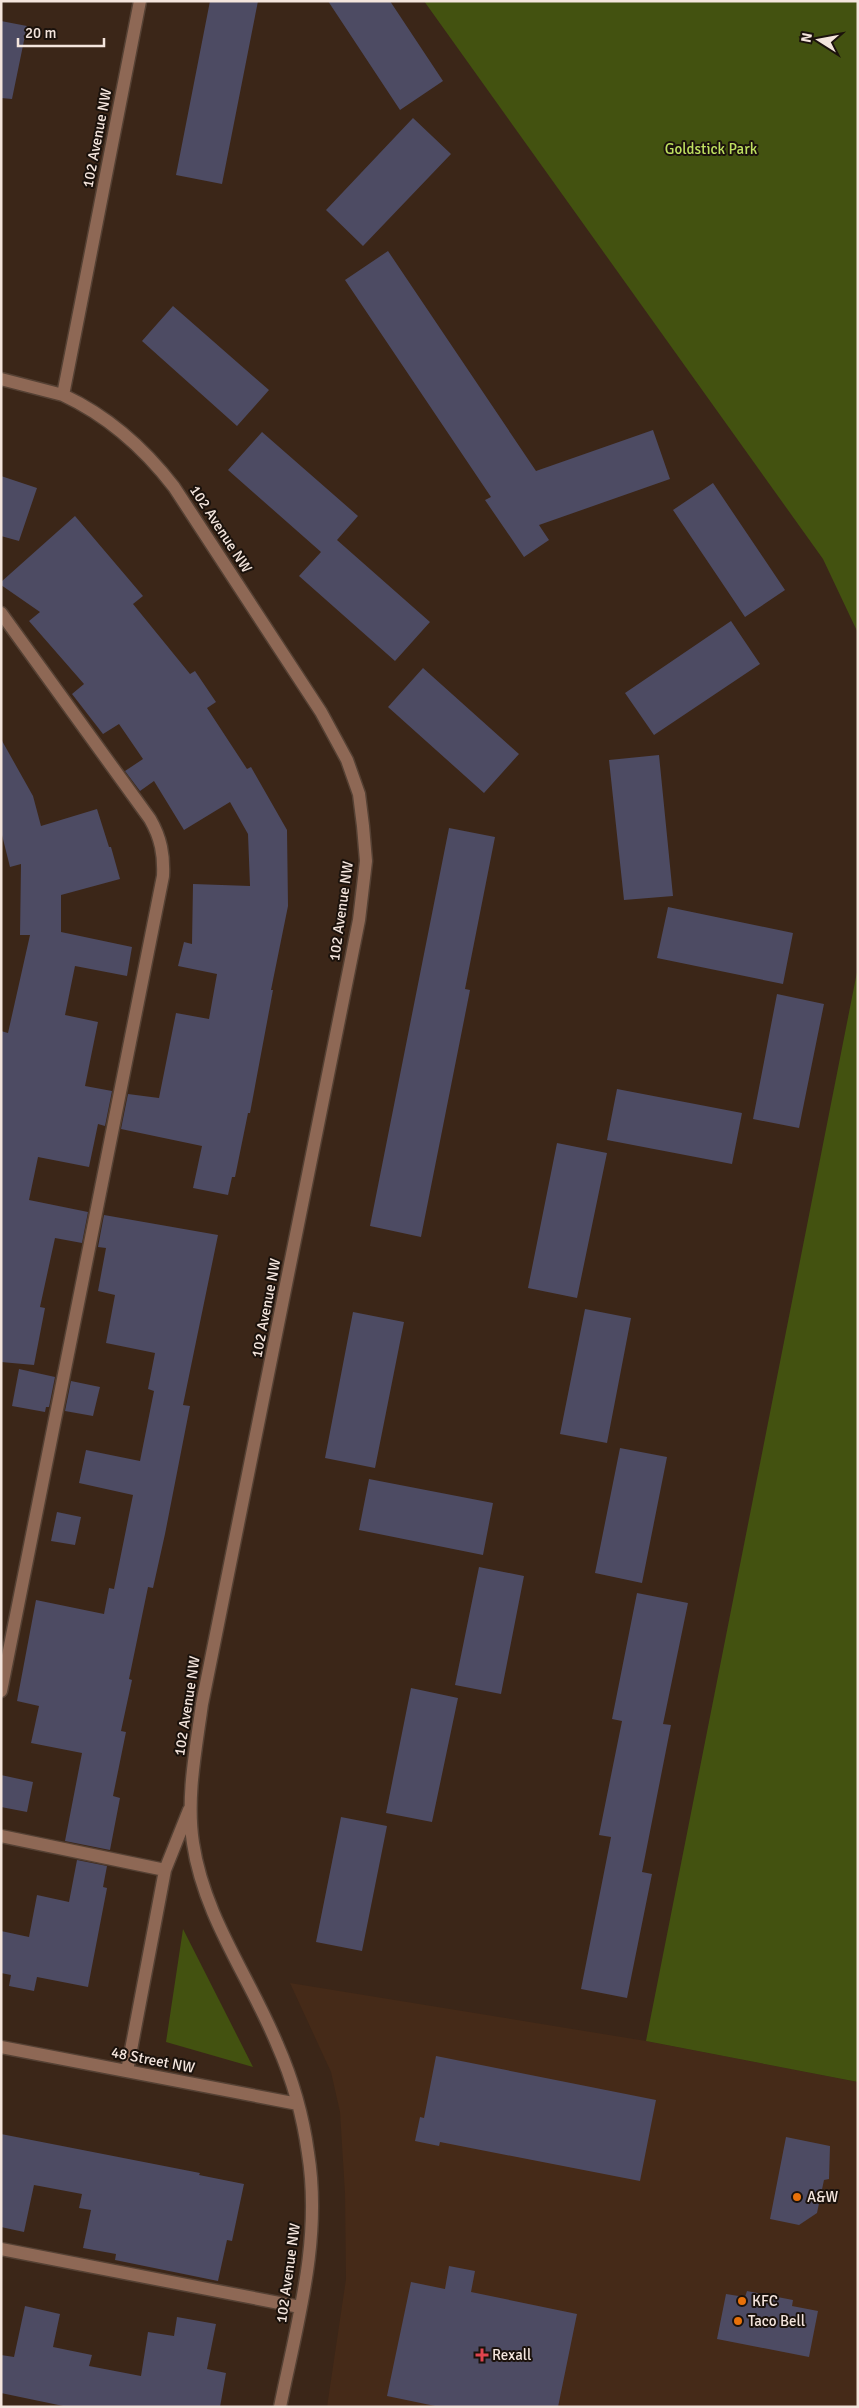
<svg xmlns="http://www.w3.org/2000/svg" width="859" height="2408" font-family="Signika,sans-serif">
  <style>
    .built { fill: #452a18 }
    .green { fill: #435210 }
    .building { fill: #4d4b63 }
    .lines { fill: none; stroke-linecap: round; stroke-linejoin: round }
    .minor-casing { stroke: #554134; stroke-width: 15 }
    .minor { stroke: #8e6855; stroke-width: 12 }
    .food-dot { fill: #e8710a; stroke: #1b120c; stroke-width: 2 }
    .health-dot { fill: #e0444e; stroke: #1b120c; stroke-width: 2 }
    .labels { text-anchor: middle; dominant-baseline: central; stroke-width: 4; stroke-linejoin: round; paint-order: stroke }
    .street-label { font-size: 15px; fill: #f4e5dd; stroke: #1b120c }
    .park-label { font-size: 15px; fill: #bfe061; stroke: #1b120c }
    .poi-label { font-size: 15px; fill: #f4e5dd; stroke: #1b120c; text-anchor: start }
  </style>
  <rect width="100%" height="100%" fill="#3b2618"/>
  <!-- built -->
  <path class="built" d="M 290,1983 L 646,2041 L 858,2082 L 858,2407 L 327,2407 L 346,2279 L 345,2193 L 340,2112 L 331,2072 Z"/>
  <!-- green -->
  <path class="green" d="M 424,1 L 858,1 L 858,633 L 823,559 Z
    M 858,967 L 858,2082 L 646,2041 Z
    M 183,1929 L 253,2067 L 166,2042 Z"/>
  <!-- building -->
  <path class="building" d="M 210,1 L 258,1 L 222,184 L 176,175 Z
    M 328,1 L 390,1 L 443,81 L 400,110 Z
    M 1,21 L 27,26 L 12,99 L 1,98 Z
    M 413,118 L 451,154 L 363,246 L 326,210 Z
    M 388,251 L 536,471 L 653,430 L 670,479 L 539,525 L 549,540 L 524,557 L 485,500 L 491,497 L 345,280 Z
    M 173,306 L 269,390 L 237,426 L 142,341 Z
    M 262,432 L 358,516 L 337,540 L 430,622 L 395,661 L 299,576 L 321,552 L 228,470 Z
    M 1,476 L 37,488 L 19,541 L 1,536 Z
    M 713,483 L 785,590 L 745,617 L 673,510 Z
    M 75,516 L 143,596 L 133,604 L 190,674 L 195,671 L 216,702 L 207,708 L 247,769 L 251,767 L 287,830 L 288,906 L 271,990 L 273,990 L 250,1113 L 248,1113 L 235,1177 L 232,1177 L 228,1195 L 193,1188 L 202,1146 L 121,1129 L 128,1094 L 159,1098 L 176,1013 L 209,1019 L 217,974 L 178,966 L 184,942 L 192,944 L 193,884 L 250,886 L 248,834 L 230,802 L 184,830 L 154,781 L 140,791 L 125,771 L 143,759 L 119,724 L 103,734 L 72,694 L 84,684 L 29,621 L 40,612 L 1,585 L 1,582 Z
    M 731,621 L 760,664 L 654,735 L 625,693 Z
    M 423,668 L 519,754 L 484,793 L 388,707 Z
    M 1,739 L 33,796 L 41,826 L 97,809 L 109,847 L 111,847 L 120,879 L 61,895 L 61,932 L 132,947 L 127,976 L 75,966 L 65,1015 L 98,1022 L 85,1086 L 112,1091 L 105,1126 L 98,1124 L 89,1167 L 38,1157 L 29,1200 L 88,1212 L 82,1243 L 55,1238 L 40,1307 L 45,1308 L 34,1365 L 1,1362 L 1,1031 L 8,1033 L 30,935 L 20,935 L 21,864 L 10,867 L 1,831 Z
    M 659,755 L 673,896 L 624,900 L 609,760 Z
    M 449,828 L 495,837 L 465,989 L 470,990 L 421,1237 L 370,1226 Z
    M 668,907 L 793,933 L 783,984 L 657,958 Z
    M 777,994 L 824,1004 L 799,1128 L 753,1119 Z
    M 617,1089 L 742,1113 L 732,1164 L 607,1140 Z
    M 557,1143 L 607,1153 L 577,1298 L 528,1288 Z
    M 104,1215 L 218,1235 L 183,1405 L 190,1406 L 165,1534 L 153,1588 L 148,1587 L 129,1679 L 132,1680 L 121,1731 L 126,1732 L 113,1796 L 120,1798 L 110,1850 L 65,1841 L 82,1753 L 31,1743 L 39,1706 L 17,1701 L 36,1600 L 104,1614 L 109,1588 L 114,1589 L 133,1495 L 79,1483 L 86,1450 L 140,1461 L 154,1391 L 148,1389 L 155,1353 L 106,1343 L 115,1295 L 98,1291 L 106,1248 L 98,1247 Z
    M 585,1309 L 631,1318 L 607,1443 L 560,1434 Z
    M 353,1312 L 404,1322 L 375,1468 L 325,1458 Z
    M 19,1369 L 55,1377 L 49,1407 L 46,1407 L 45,1412 L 12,1406 Z
    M 71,1381 L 100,1387 L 93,1416 L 65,1411 Z
    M 620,1448 L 667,1457 L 642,1583 L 595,1573 Z
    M 369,1479 L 493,1503 L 483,1555 L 359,1530 Z
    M 57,1512 L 81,1517 L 75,1545 L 51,1541 Z
    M 479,1567 L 524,1576 L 501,1694 L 455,1685 Z
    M 637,1593 L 688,1603 L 663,1724 L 671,1725 L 642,1872 L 652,1874 L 627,1998 L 581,1989 L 611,1837 L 599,1835 L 622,1721 L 612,1719 Z
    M 411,1688 L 458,1698 L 432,1822 L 386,1813 Z
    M 1,1775 L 33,1782 L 27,1812 L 1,1807 Z
    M 341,1817 L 387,1826 L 362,1951 L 316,1942 Z
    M 77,1860 L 107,1866 L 103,1887 L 107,1888 L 88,1987 L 37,1977 L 34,1991 L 9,1986 L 11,1975 L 1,1973 L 1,1931 L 29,1937 L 37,1895 L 69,1902 Z
    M 436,2056 L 656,2100 L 640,2181 L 440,2142 L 439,2146 L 415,2141 L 420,2117 L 424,2118 Z
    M 1,2134 L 200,2173 L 199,2175 L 244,2184 L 232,2241 L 227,2240 L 218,2281 L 115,2260 L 116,2254 L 83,2248 L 91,2210 L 79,2208 L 82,2194 L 34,2185 L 24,2232 L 1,2227 Z
    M 786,2137 L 830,2146 L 829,2179 L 824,2180 L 817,2213 L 799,2225 L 770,2219 Z
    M 449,2266 L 475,2271 L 471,2292 L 577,2314 L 558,2407 L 440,2407 L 387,2396 L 411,2282 L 445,2289 Z
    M 747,2291 L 793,2300 L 792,2306 L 818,2311 L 809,2357 L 717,2339 L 726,2294 L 745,2297 Z
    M 25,2306 L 60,2314 L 53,2347 L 92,2355 L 89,2366 L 141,2376 L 148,2332 L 174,2336 L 177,2317 L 216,2324 L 207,2369 L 226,2373 L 220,2407 L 68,2407 L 1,2393 L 1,2355 L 14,2357 Z"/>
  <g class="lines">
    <!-- minor casing -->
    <g class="minor-casing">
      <path id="minor" d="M 140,1 L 63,395 C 108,416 144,448 174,487 L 321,712 L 347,760 L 359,794 L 363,826 L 366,861 L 359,920 L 202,1704 C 196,1749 186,1797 193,1843 C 204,1917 249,1976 277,2044 C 292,2078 303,2116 308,2153 C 322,2239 297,2323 280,2407
        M 1,379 L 63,395
        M 1,613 L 150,819 C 161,838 164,855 163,876 L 1,1691
        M 1,1836 L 165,1870
        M 1,2047 L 298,2104
        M 127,2071 L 165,1870 L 189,1810
        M 1,2249 L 300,2307"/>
    </g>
    <!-- minor -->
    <use href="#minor" class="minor"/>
  </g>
  <!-- markers -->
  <g class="food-dot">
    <circle cx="797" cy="2197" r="5"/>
    <circle cx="742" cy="2301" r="5"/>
    <circle cx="738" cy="2321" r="5"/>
  </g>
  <path class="health-dot" d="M479.5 2347.5h5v5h5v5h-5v5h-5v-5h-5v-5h5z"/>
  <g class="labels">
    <!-- street labels -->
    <g class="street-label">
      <text transform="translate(97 138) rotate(-79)">102 Avenue NW</text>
      <text transform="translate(221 529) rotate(57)">102 Avenue NW</text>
      <text transform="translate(341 911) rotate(-82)">102 Avenue NW</text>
      <text transform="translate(266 1308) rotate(-79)">102 Avenue NW</text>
      <text transform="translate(187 1706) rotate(-81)">102 Avenue NW</text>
      <text transform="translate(153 2060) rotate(11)">48 Street NW</text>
      <text transform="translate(288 2273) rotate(-82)">102 Avenue NW</text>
    </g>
    <!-- park labels -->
    <g class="park-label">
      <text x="711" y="149">Goldstick Park</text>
    </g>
    <!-- poi labels -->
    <g class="poi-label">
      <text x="807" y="2197">A&amp;W</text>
      <text x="752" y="2301">KFC</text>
      <text x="748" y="2321">Taco Bell</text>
      <text x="492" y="2355">Rexall</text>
    </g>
  </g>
  <!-- border -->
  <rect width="859" height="2408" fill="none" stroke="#f4e5dd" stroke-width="5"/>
  <!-- north arrow -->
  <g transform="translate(819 40) rotate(281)" stroke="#1b120c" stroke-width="4" paint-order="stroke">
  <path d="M0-4L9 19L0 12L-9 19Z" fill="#f4e5dd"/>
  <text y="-8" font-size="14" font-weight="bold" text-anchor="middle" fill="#f4e5dd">N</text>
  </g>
  <!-- scale -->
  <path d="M18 38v8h86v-8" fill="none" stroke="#f4e5dd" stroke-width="2.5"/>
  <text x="25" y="38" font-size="15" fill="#f4e5dd" stroke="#1b120c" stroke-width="4" paint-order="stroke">20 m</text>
</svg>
